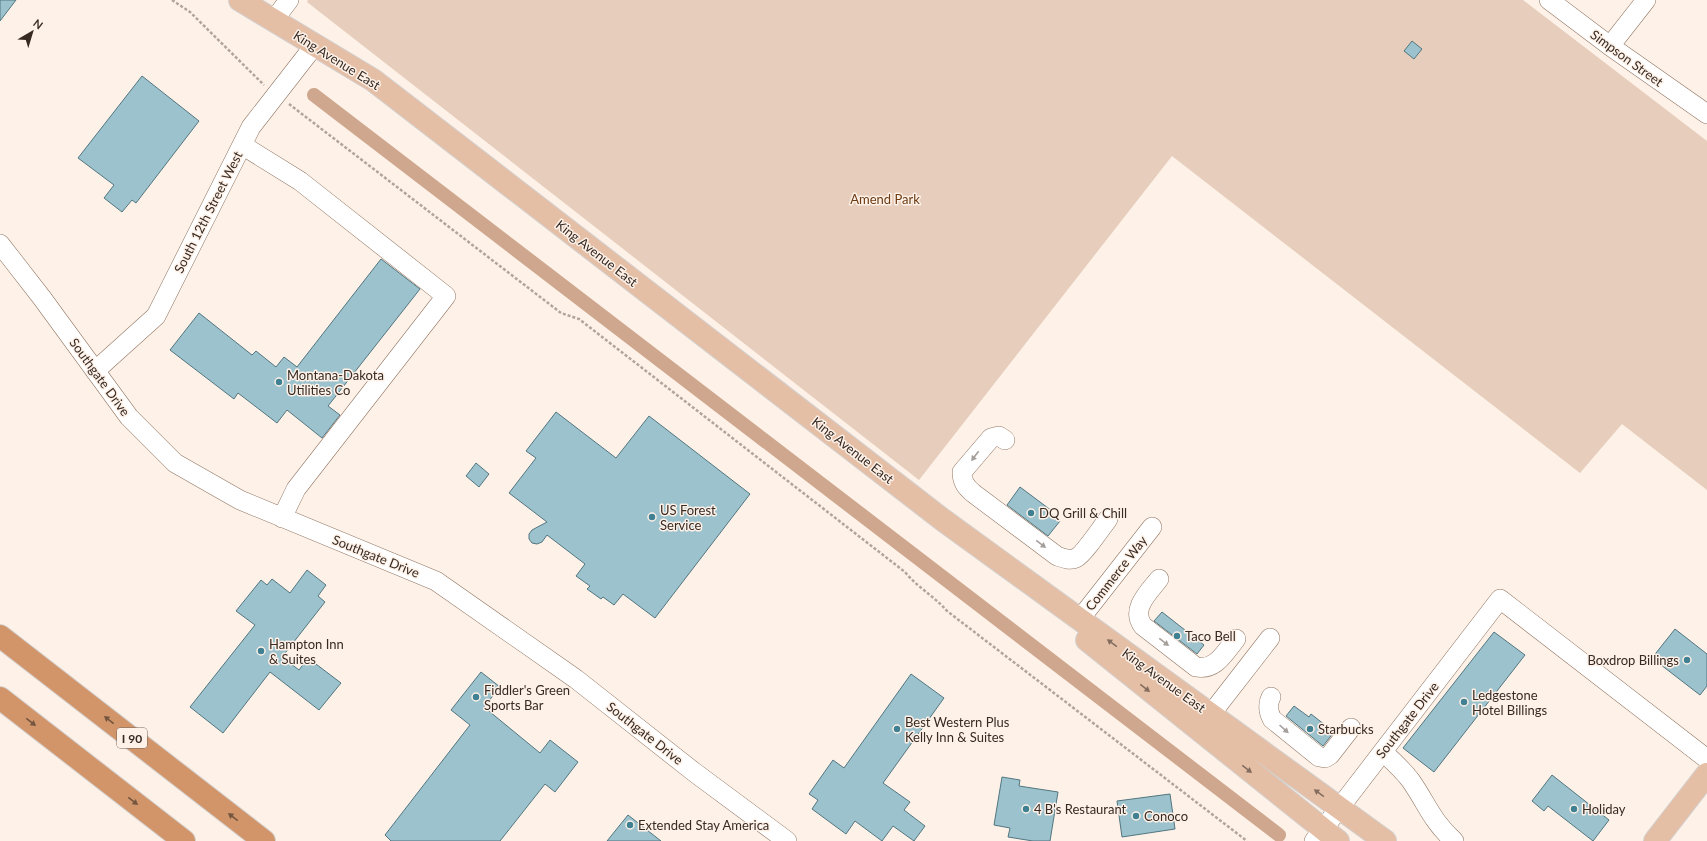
<svg xmlns="http://www.w3.org/2000/svg" width="1707" height="841" font-family="Lato,sans-serif">
  <style>
    .green { fill: #e7cdbb }
    .lines { fill: none; stroke-linecap: round; stroke-linejoin: round }
    .canal { stroke: #cea78e; stroke-width: 14 }
    .building { fill: #9cc2cd; stroke: #527680 }
    .minor-casing { stroke: #907562; stroke-width: 20 }
    .major-casing { stroke: #d3d0cf; stroke-width: 24 }
    .highway-casing { stroke: #d3d0cf; stroke-width: 24 }
    .path { stroke: #b0a49c; stroke-width: 2.5; stroke-dasharray: 3 2; stroke-linecap: butt }
    .minor { stroke: #fff; stroke-width: 19 }
    .major { stroke: #e4bfa6; stroke-width: 22 }
    .highway { stroke: #d2956a; stroke-width: 22 }
    .oneway { fill: #a59f9c }
    .oneway2 { fill: #846d5e }
    .oneway3 { fill: #74553f }
    .poi-dot { fill: #3f8193; stroke: #fdf1e8; stroke-width: 1.5 }
    .labels { text-anchor: middle; dominant-baseline: central; stroke-width: 3; stroke-linejoin: round; paint-order: stroke }
    .shield { fill: #fdf1e8; stroke: #72665e; stroke-width: 1 }
    .shield-label { font-size: 12px; font-weight: bold; fill: #362a23 }
    .street-label { font-size: 13px; fill: #362a23; stroke: #fdf1e8 }
    .park-label { font-size: 13px; fill: #6c3a11; stroke: #fdf1e8 }
    .poi-label { font-size: 13px; fill: #362a23; stroke: #fdf1e8; text-anchor: start }
  </style>
  <rect width="100%" height="100%" fill="#fdf1e8"/>
  <!-- green -->
  <path class="green" d="M 308,0 L 1523,0 L 1707,141 L 1707,490 L 1622,424 L 1580,473 L 1172,156 L 919,480 L 307,2 Z"/>
  <g class="lines">
    <!-- canal -->
    <path class="canal" d="M 314,95 L 1279,835"/>
  </g>
  <!-- building -->
  <path class="building" d="M 0,0 L 16,0 L 0,21 Z
    M 1412,41 L 1422,49 L 1414,59 L 1404,51 Z
    M 142,76 L 199,121 L 136,203 L 132,200 L 122,212 L 104,198 L 114,185 L 78,158 Z
    M 381,259 L 420,289 L 328,406 L 340,415 L 322,438 L 287,410 L 277,423 L 238,393 L 234,399 L 170,350 L 199,313 L 252,355 L 256,351 L 276,367 L 284,357 L 297,367 Z
    M 556,412 L 616,458 L 649,416 L 750,494 L 655,618 L 623,594 L 614,605 L 603,597 L 601,599 L 587,589 L 590,586 L 576,576 L 585,564 L 547,535 L 542,542 L 537,544 L 532,543 L 529,539 L 529,534 L 532,530 L 547,522 L 509,493 L 536,458 L 526,451 Z
    M 476,463 L 489,474 L 479,487 L 466,476 Z
    M 1020,487 L 1052,511 L 1050,513 L 1060,521 L 1048,536 L 1007,505 Z
    M 307,570 L 326,585 L 318,596 L 325,602 L 282,657 L 299,670 L 308,658 L 341,683 L 319,710 L 270,672 L 223,733 L 190,707 L 255,625 L 236,611 L 261,580 L 267,585 L 272,579 L 290,593 Z
    M 1162,612 L 1204,645 L 1197,654 L 1154,621 Z
    M 1675,629 L 1707,654 L 1707,686 L 1700,695 L 1652,658 Z
    M 1494,632 L 1525,655 L 1434,772 L 1403,748 Z
    M 481,672 L 500,687 L 484,707 L 540,753 L 550,740 L 578,762 L 555,792 L 545,784 L 500,841 L 391,841 L 385,835 L 470,725 L 451,710 Z
    M 911,674 L 944,698 L 883,783 L 910,802 L 904,810 L 925,826 L 914,841 L 893,826 L 882,841 L 855,821 L 846,834 L 812,809 L 818,800 L 809,794 L 833,760 L 844,768 Z
    M 1294,706 L 1309,717 L 1311,714 L 1334,732 L 1323,746 L 1286,716 Z
    M 1552,775 L 1609,820 L 1593,841 L 1548,806 L 1544,811 L 1532,801 Z
    M 1002,777 L 1020,780 L 1019,786 L 1058,792 L 1050,841 L 1033,841 L 1008,837 L 1010,828 L 994,825 Z
    M 1170,794 L 1175,829 L 1122,837 L 1117,801 Z
    M 628,815 L 661,841 L 607,841 Z"/>
  <g class="lines">
    <!-- minor casing -->
    <g class="minor-casing">
      <path id="minor" d="M 1549,0 L 1610,46 L 1707,114
        M 273,21 L 289,0
        M 1610,46 L 1646,0
        M 242,145 L 300,181 L 446,296 L 296,489 L 282,518
        M 0,244 L 42,298 L 129,417 L 175,463 L 240,500 L 436,581 L 576,679 L 694,772 L 787,841
        M 95,371 L 156,316 L 251,127 L 314,46
        M 1005,440 L 999,436 L 991,438 L 962,472 C 962,482 966,487 973,493 L 1057,556 C 1063,558 1070,561 1076,558 C 1083,555 1102,527 1108,519
        M 1159,579 C 1149,592 1130,609 1143,626 L 1196,667 C 1216,671 1225,652 1236,639
        M 1080,619 L 1152,527
        M 1271,697 C 1267,705 1268,711 1272,719 L 1319,757 L 1325,758 L 1330,755 L 1351,728
        M 1211,714 L 1270,638
        M 1383,752 C 1393,761 1403,770 1411,781 C 1427,804 1432,821 1454,841
        M 1314,841 L 1500,599 L 1707,759"/>
    </g>
    <!-- major casing -->
    <g class="major-casing">
      <path id="major" d="M 240,0 L 373,80 L 943,520 L 1385,841
        M 1087,640 L 1338,841
        M 1655,841 L 1707,774"/>
    </g>
    <!-- highway casing -->
    <g class="highway-casing">
      <path id="highway" d="M 0,636 L 264,841
        M 0,698 L 184,841"/>
    </g>
    <!-- path -->
    <path class="path" d="M 172,0 L 190,12 L 264,85
      M 289,104 L 561,313 L 579,319 L 905,572 C 917,587 934,596 947,611 L 1247,841"/>
    <!-- minor -->
    <use href="#minor" class="minor"/>
    <!-- major -->
    <use href="#major" class="major"/>
    <!-- highway -->
    <use href="#highway" class="highway"/>
  </g>
  <!-- one-way arrows -->
  <defs><path id="oneway-solid" d="M-6-.8H1V-3.2L6.5 0L1 3.2V.8H-6Z"/></defs>
  <g class="oneway">
    <use href="#oneway-solid" transform="translate(975 456) rotate(127)"/>
    <use href="#oneway-solid" transform="translate(1041 544) rotate(37)"/>
    <use href="#oneway-solid" transform="translate(1164 642) rotate(38)"/>
    <use href="#oneway-solid" transform="translate(1284 729) rotate(42)"/>
  </g>
  <g class="oneway2">
    <use href="#oneway-solid" transform="translate(1112 643) rotate(-144)"/>
    <use href="#oneway-solid" transform="translate(1145 688) rotate(38)"/>
    <use href="#oneway-solid" transform="translate(1247 769) rotate(38)"/>
    <use href="#oneway-solid" transform="translate(1319 793) rotate(-144)"/>
  </g>
  <g class="oneway3">
    <use href="#oneway-solid" transform="translate(109 720) rotate(-142)"/>
    <use href="#oneway-solid" transform="translate(31 722) rotate(38)"/>
    <use href="#oneway-solid" transform="translate(133 801) rotate(38)"/>
    <use href="#oneway-solid" transform="translate(233 817) rotate(-142)"/>
  </g>
  <!-- markers -->
  <g class="poi-dot">
    <circle cx="279" cy="382" r="4"/>
    <circle cx="1031" cy="513" r="4"/>
    <circle cx="652" cy="517" r="4"/>
    <circle cx="1177" cy="636" r="4"/>
    <circle cx="261" cy="651" r="4"/>
    <circle cx="1687" cy="660" r="4"/>
    <circle cx="476" cy="697" r="4"/>
    <circle cx="1464" cy="702" r="4"/>
    <circle cx="897" cy="729" r="4"/>
    <circle cx="1310" cy="729" r="4"/>
    <circle cx="1026" cy="809" r="4"/>
    <circle cx="1574" cy="809" r="4"/>
    <circle cx="1136" cy="816" r="4"/>
    <circle cx="630" cy="825" r="4"/>
  </g>
  <g class="labels">
    <!-- shield labels -->
    <rect class="shield" x="117" y="728" width="30" height="20" rx="3"/>
    <g class="shield-label">
      <text x="132" y="738">I 90</text>
    </g>
    <!-- street labels -->
    <g class="street-label">
      <text transform="translate(1627 58) rotate(36)">Simpson Street</text>
      <text transform="translate(337 60) rotate(32)">King Avenue East</text>
      <text transform="translate(208 212) rotate(-63)">South 12th Street West</text>
      <text transform="translate(597 253) rotate(38)">King Avenue East</text>
      <text transform="translate(100 377) rotate(54)">Southgate Drive</text>
      <text transform="translate(853 450) rotate(38)">King Avenue East</text>
      <text transform="translate(376 556) rotate(22)">Southgate Drive</text>
      <text transform="translate(1116 573) rotate(-52)">Commerce Way</text>
      <text transform="translate(1164 680) rotate(36)">King Avenue East</text>
      <text transform="translate(1407 720) rotate(-52)">Southgate Drive</text>
      <text transform="translate(645 733) rotate(38)">Southgate Drive</text>
    </g>
    <!-- park labels -->
    <g class="park-label">
      <text x="885" y="199">Amend Park</text>
    </g>
    <!-- poi labels -->
    <g class="poi-label">
      <text x="287" y="375">Montana-Dakota<tspan x="287" dy="15">Utilities Co</tspan></text>
      <text x="660" y="510">US Forest<tspan x="660" dy="15">Service</tspan></text>
      <text x="1039" y="513">DQ Grill &amp; Chill</text>
      <text x="1185" y="636">Taco Bell</text>
      <text x="269" y="644">Hampton Inn<tspan x="269" dy="15">&amp; Suites</tspan></text>
      <text x="1679" y="660" text-anchor="end">Boxdrop Billings</text>
      <text x="484" y="690">Fiddler's Green<tspan x="484" dy="15">Sports Bar</tspan></text>
      <text x="1472" y="695">Ledgestone<tspan x="1472" dy="15">Hotel Billings</tspan></text>
      <text x="905" y="722">Best Western Plus<tspan x="905" dy="15">Kelly Inn &amp; Suites</tspan></text>
      <text x="1318" y="729">Starbucks</text>
      <text x="1034" y="809">4 B's Restaurant</text>
      <text x="1582" y="809">Holiday</text>
      <text x="1144" y="816">Conoco</text>
      <text x="638" y="825">Extended Stay America</text>
    </g>
  </g>
  <!-- north arrow -->
  <g transform="translate(32 32) rotate(38)" stroke="#fdf1e8" stroke-width="3" paint-order="stroke">
  <path d="M0-3L7 15L0 10L-7 15Z" fill="#362a23"/>
  <text y="-6" font-size="11" font-weight="bold" text-anchor="middle" fill="#362a23">N</text>
  </g>
</svg>
